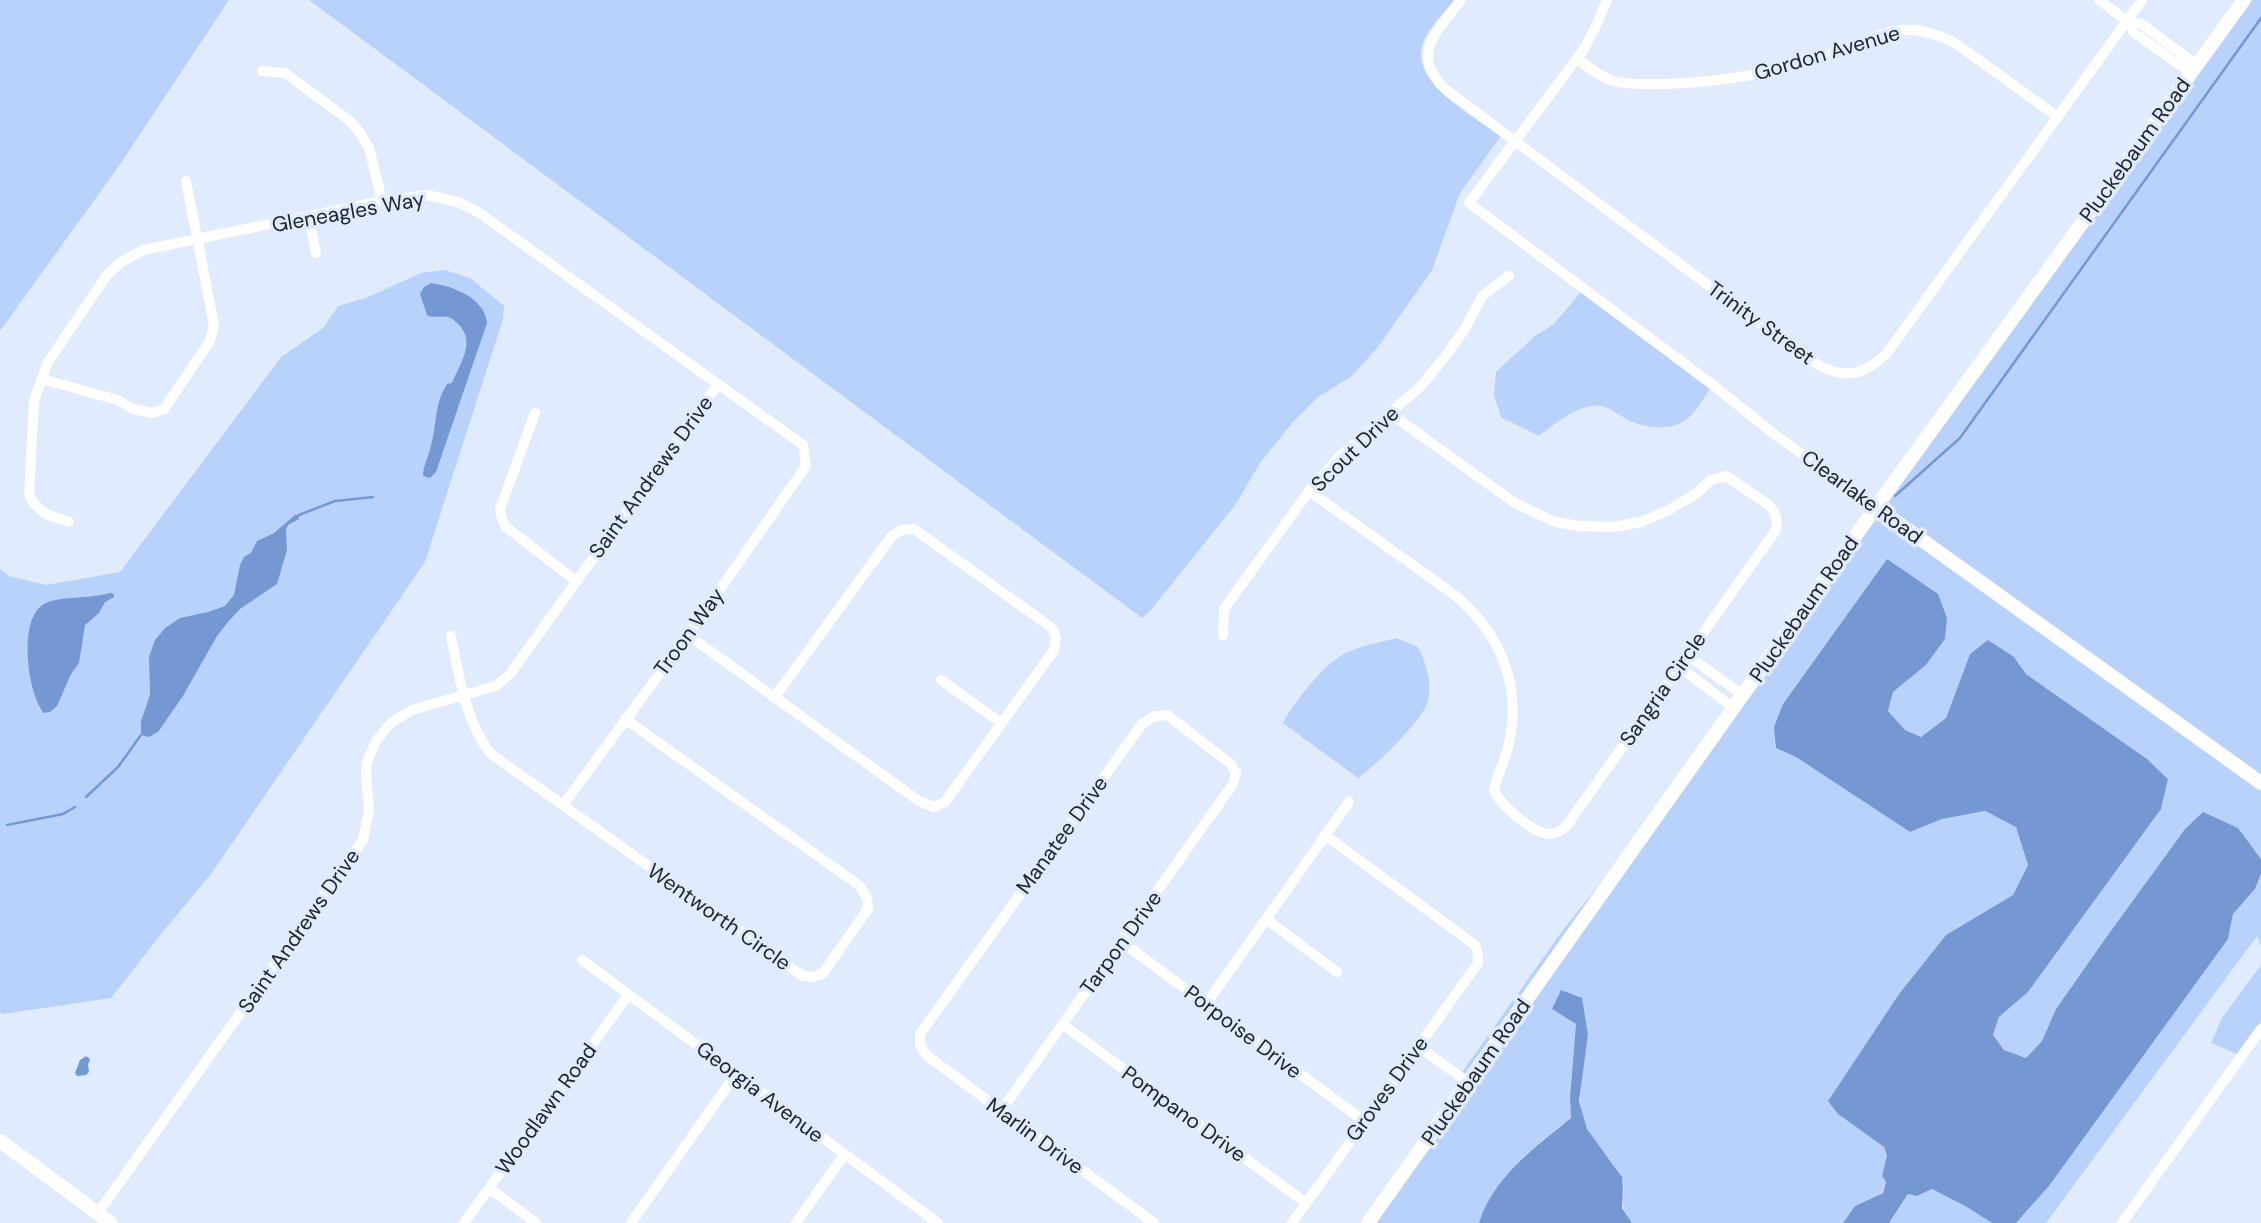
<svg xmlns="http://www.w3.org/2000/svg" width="2261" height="1223" font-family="'DM Sans',sans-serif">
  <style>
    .green { fill: #b9d2fc }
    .water { fill: #7598d3 }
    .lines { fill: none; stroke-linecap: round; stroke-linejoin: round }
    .stream { stroke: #7598d3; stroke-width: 2.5 }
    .street { stroke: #fff; stroke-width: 10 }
    .secondary { stroke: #fff; stroke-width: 14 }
    .labels { text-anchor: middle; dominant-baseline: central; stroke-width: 7; stroke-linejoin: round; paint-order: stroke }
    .street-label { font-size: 21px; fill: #21242b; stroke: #e0ebfd }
  </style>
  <rect width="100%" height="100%" fill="#e0ebfd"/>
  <!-- green -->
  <path class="green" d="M 0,0 L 229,0 L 119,166 L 0,331 Z
    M 309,0 L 1454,0 C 1444,13 1427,29 1422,45 C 1411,83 1476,118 1501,136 L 1460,193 L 1432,270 L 1378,347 L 1351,377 L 1318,397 L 1293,422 L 1260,463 L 1236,504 L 1150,611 L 1142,618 Z
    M 2251,0 L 2261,0 L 2261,778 L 1883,506 Z
    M 445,270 L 470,278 L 504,306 L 503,319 L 425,562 L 211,874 L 166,928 L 111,998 L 3,1014 L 0,1012 L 0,569 L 9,576 L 46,585 L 120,572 L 281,357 L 323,328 L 338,306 L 366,298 L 421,273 Z
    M 1581,292 L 1710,389 C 1703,399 1697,411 1687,419 C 1673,431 1646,428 1630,421 C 1621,417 1610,407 1601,406 C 1581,402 1553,425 1539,436 L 1501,417 L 1494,395 L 1496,372 L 1535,336 L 1554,324 Z
    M 1878,514 L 2261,789 L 2261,859 L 2254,849 L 2185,829 L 2056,1009 L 2042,1041 L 2026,1058 L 2004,1050 L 1993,1035 L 1999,1017 L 2028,992 L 2161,809 L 2168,779 L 2147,759 L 2026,674 L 2014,657 L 1970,654 L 1946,718 L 1921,737 L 1905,730 L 1888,711 L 1893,692 L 1926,665 L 1945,639 L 1887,559 L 1783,704 L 1776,748 L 1796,757 L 1910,832 L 1942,819 L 1985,811 L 2016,827 L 2028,865 L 2013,895 L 1946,935 L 1899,994 L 1828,1101 L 1838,1114 L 1884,1147 L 1887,1155 L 1882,1176 L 1886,1182 L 1882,1193 L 1855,1206 L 1843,1223 L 1632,1223 C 1614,1201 1630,1196 1621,1177 C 1615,1163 1598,1146 1589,1132 C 1572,1104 1584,1066 1588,1035 L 1576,1024 L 1570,1097 L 1571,1118 C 1534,1146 1493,1177 1479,1223 L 1375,1223 Z
    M 1396,638 L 1418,647 C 1426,663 1432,681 1428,700 C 1424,720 1375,766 1358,778 L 1283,723 C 1293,703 1323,666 1342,655 C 1357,646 1379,643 1396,638 Z
    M 1630,846 L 1468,1076 L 1462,1072 L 1563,930 Z
    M 2261,874 L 2261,946 L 2257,936 L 2046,1223 L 2016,1223 L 2049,1186 L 2228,939 L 2233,914 L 2255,889 Z
    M 2261,965 L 2261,1021 L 2237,1054 L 2211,1043 L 2222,1018 Z
    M 1932,1189 L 1965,1206 L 1992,1223 L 1889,1223 L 1909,1193 L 1917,1196 Z"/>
  <!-- water -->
  <path class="water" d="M 431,283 C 453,286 485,298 487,323 L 436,472 L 430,478 L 423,476 C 423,466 428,458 430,449 C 437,428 434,403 447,384 L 452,383 C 460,363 477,341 457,323 C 454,320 452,318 448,317 C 440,315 434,319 427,315 L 420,294 L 424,287 Z
    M 295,515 L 299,515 L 299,519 L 288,525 L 286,530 L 287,550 L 277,584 L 240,609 L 228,622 L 217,636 L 183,696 L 158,732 L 149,737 L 141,735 L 141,721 L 150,695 L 149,657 L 155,640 L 165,628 L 180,618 L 208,612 L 225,606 L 234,595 L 240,565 L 244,557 L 251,553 L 257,541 L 274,533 Z
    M 1887,559 L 1938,594 L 1947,618 L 1945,639 L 1926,665 L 1893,692 L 1888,711 L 1905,730 L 1921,737 L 1946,718 L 1970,654 L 1988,640 L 2014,657 L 2026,674 L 2147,759 L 2168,779 L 2161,809 L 2028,992 L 1999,1017 L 1993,1035 L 2004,1050 L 2026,1058 L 2042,1041 L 2056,1009 L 2108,935 L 2185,829 L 2203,812 L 2238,828 L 2261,859 L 2261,874 L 2255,889 L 2233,914 L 2228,939 L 2049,1186 L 2016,1223 L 1992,1223 L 1965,1206 L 1932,1189 L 1917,1196 L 1908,1194 L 1889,1223 L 1843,1223 L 1855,1206 L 1883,1193 L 1886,1182 L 1882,1176 L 1887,1155 L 1884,1147 L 1838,1114 L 1828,1101 L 1899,994 L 1946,935 L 2013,895 L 2028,865 L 2016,827 L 1985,811 L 1942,819 L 1910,832 L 1796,757 L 1776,748 L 1774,727 L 1783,704 Z
    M 110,593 L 114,594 L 114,597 L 105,602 L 99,613 L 85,625 L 79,663 L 71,674 L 57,706 L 50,712 L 44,713 C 27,694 17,615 46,603 C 61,596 90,599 110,593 Z
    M 1561,990 L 1582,998 L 1588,1035 L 1579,1101 L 1587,1129 L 1622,1177 L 1623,1189 L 1622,1208 L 1632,1223 L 1479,1223 C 1493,1177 1535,1147 1571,1118 L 1570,1097 L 1576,1024 L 1552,1009 Z
    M 86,1056 L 90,1059 L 88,1065 L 89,1072 L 86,1075 L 77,1076 L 75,1073 L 80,1060 Z"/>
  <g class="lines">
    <!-- stream -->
    <path class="stream" d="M 1895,496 L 1960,438 L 2261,18
      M 299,515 L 335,501 L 373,497
      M 86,797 L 118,767 L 141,735
      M 7,825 L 63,814 L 75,807"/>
    <!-- street -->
    <path class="street" d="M 1461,0 C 1437,32 1409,54 1445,89 L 1806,358 C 1838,378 1858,381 1887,353 L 2142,0
      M 1607,0 L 1596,26 L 1584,49 L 1469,203 L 1713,385 L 1774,434 L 1876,507
      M 2099,0 L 2131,24 L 2140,23 L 2197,65
      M 2131,24 L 2133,32 L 2191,73
      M 1577,59 C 1588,67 1600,77 1613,81 C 1628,85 1646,84 1661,84 C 1716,83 1771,74 1824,57 C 1878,39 1896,14 1955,43 L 2058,117
      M 262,71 L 285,73 L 350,121 L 360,133 L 369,148 L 382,201
      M 309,218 L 316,253
      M 42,379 L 118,400 L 133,409 L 152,413 L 164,409 L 210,341 L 214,325 L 186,181
      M 535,413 L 500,509 L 502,519 L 506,527 L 576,581
      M 1309,491 L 1452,593 C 1499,631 1522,683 1509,743 C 1506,760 1497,774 1494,790 C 1499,804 1534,834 1549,834 C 1556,834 1560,831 1565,828 L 1776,530 C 1778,519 1776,514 1770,506 L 1726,476 L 1711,480 L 1697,493 L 1669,510 L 1641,522 L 1613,527 L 1579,526 L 1555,522 L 1515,503 L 1391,414
      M 69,522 C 50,516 37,513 29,494 L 34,401 L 48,362 L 107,275 L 121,262 L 143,250 L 382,201 L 427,195 L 458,202 L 478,212 L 803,445 L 806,466 L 688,635 L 563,805
      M 688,635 L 919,801 L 934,807 L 945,802 L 1054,650 L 1056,637 L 1052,628 L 914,529 L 901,530 L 891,537 L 774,698
      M 1223,635 L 1224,609 L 1309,491 L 1340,456 L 1420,387 L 1444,358 L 1466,327 L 1482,296 L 1509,276
      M 451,636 C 459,676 465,721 491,754 L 803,976 L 813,977 L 823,973 L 868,909 L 867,899 L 860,886 L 625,719
      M 1687,655 L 1743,695
      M 1679,667 L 1734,708
      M 941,680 L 1001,723
      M 1266,919 L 1337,972
      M 1122,942 L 1364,1121
      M 582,960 L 938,1223
      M 1206,1004 L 1349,802
      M 1062,1024 L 1306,1203
      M 1418,1046 L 1469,1083
      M 1001,1111 L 1233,784 L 1236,773 L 1231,764 L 1167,715 L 1155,716 L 1142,724 L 920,1034 L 920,1045 L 926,1055 L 1154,1223
      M 489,1188 L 536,1223
      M 98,1213 L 363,840 L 369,811 L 366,773 L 367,762 L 376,741 L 383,732 L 392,722 L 412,710 L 496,686 L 510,674 L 718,384
      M 464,1223 L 628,995
      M 631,1223 L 736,1074
      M 796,1223 L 844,1155
      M 1292,1223 L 1478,963 L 1478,954 L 1475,945 L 1325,835
      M 2122,1223 L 2261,1029"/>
    <!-- secondary -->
    <path class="secondary" d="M 1876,507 L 2261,783
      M 0,1141 L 111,1223
      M 1368,1223 L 1876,507 L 2244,0"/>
  </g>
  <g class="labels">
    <!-- street labels -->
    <g class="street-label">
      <text transform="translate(1827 53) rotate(-16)">Gordon Avenue</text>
      <text transform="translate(2135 150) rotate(-54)">Pluckebaum Road</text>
      <text transform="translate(348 212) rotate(-10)">Gleneagles Way</text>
      <text transform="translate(1761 323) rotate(36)">Trinity Street</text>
      <text transform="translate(1355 449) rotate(-44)">Scout Drive</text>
      <text transform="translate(651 477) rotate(-54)">Saint Andrews Drive</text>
      <text transform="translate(1862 497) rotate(36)">Clearlake Road</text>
      <text transform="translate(1804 609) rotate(-55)">Pluckebaum Road</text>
      <text transform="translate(689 632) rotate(-54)">Troon Way</text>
      <text transform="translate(1663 689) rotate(-55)">Sangria Circle</text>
      <text transform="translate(1062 835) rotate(-54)">Manatee Drive</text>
      <text transform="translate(719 917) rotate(35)">Wentworth Circle</text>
      <text transform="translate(299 931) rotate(-55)">Saint Andrews Drive</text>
      <text transform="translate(1121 943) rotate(-54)">Tarpon Drive</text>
      <text transform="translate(1243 1032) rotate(37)">Porpoise Drive</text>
      <text transform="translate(1476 1072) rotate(-55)">Pluckebaum Road</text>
      <text transform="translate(1387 1089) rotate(-54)">Groves Drive</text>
      <text transform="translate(760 1092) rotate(37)">Georgia Avenue</text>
      <text transform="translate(546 1109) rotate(-54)">Woodlawn Road</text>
      <text transform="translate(1184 1114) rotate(36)">Pompano Drive</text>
      <text transform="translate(1035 1136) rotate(36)">Marlin Drive</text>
    </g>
  </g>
</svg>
